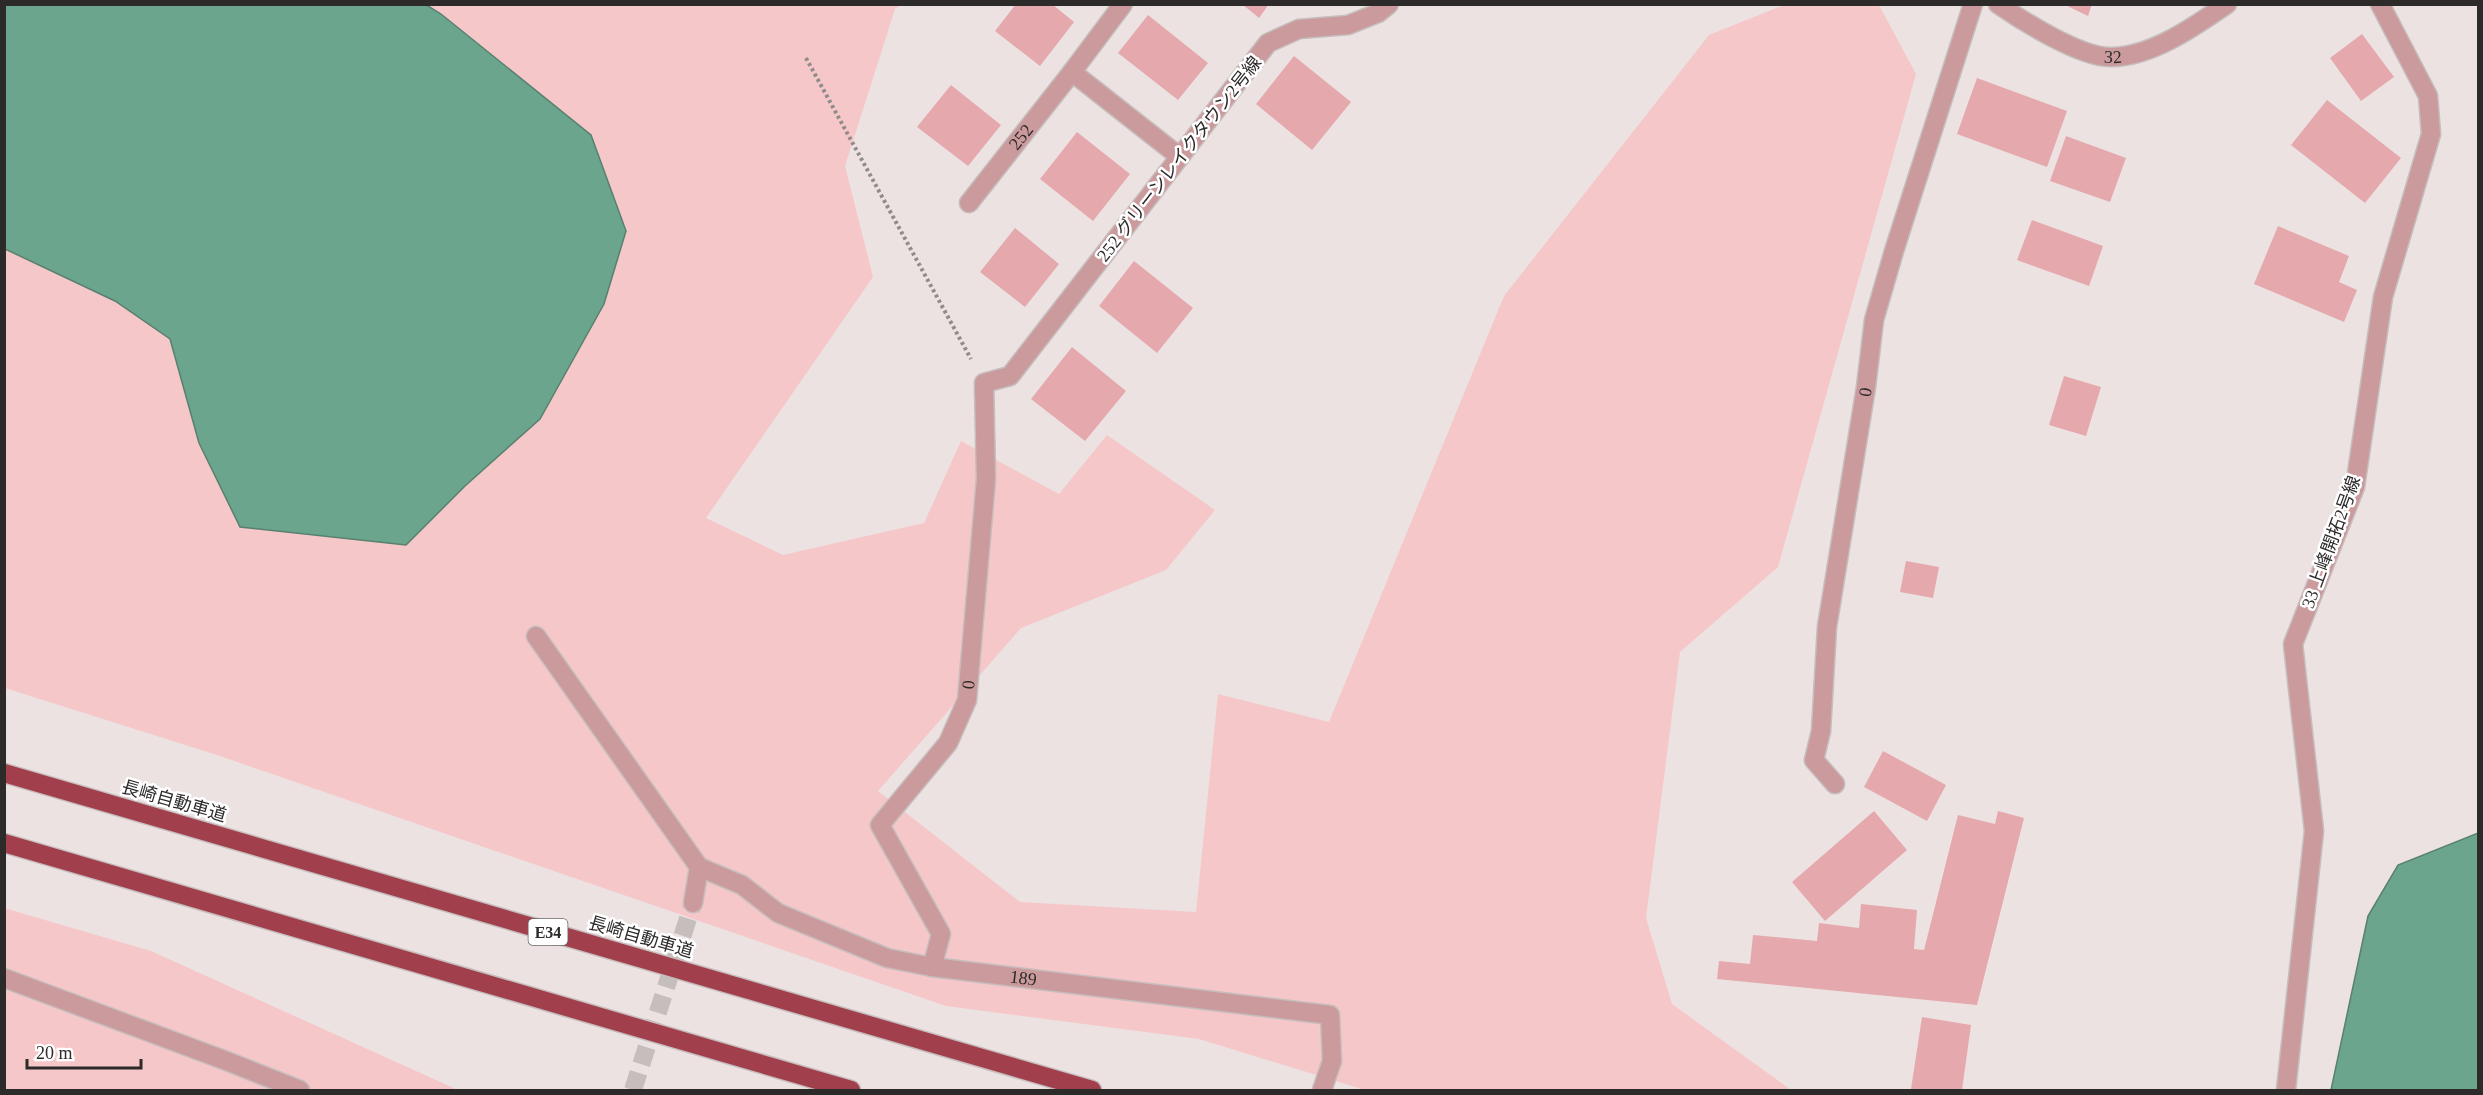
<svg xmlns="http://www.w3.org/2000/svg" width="2483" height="1095" font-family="'Times New Roman','Noto Sans JP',serif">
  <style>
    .green { fill: #f6c7c9 }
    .water { fill: #6ba58d; stroke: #58806f; stroke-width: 1.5 }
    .building { fill: #e5a9ad }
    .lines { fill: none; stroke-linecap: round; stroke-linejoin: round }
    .street-tunnel { stroke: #c6bdbd; stroke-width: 18; stroke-dasharray: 18 9; stroke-linecap: butt }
    .street-casing { stroke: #c6bdbd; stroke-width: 21 }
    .highway-casing { stroke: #c6bdbd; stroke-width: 21 }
    .path { stroke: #918b8b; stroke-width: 4; stroke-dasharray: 3 3; stroke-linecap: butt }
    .street { stroke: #cb9a9d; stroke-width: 18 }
    .highway { stroke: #a23f4d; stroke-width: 18 }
    .labels { text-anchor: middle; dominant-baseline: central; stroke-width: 5; stroke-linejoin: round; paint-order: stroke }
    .shield { fill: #fff; stroke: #6c6a6a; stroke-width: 1.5 }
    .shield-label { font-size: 16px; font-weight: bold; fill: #2d2a2a }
    .street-label { font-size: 18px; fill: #2d2a2a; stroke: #fff }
  </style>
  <rect width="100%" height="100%" fill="#ece2e2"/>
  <!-- green -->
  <path class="green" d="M 425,5 L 901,5 L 895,9 L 845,166 L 873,277 L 706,518 L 783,555 L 924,523 L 961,441 L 1059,494 L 1107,435 L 1215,510 L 1166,570 L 1021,628 L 878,791 L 1020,902 L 1196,912 L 1218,694 L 1329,722 L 1504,296 L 1709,35 L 1784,5 L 1879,5 L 1916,74 L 1778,567 L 1680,652 L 1646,918 L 1672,1004 L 1791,1090 L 1365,1090 L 1199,1039 L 946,1006 L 217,755 L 5,688 L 4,249 L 115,301 L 170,339 L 199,443 L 406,545 L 465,486 L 441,14 Z
    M 4,908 L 151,951 L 458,1090 L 5,1090 Z"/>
  <!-- water -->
  <path class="water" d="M 5,4 L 425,4 L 441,14 L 591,135 L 626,231 L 604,304 L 540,419 L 465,486 L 406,545 L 240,527 L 199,443 L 170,339 L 115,301 L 5,249 Z
    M 2478,833 L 2478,1090 L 2331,1090 L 2368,916 L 2398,865 Z"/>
  <!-- building -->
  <path class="building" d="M 1016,4 L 1052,4 L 1074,22 L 1040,66 L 995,31 Z
    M 1242,4 L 1269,4 L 1259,18 Z
    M 2063,4 L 2092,4 L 2088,16 Z
    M 1148,15 L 1208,63 L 1178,100 L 1118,53 Z
    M 2362,34 L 2394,77 L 2361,101 L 2330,58 Z
    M 1294,56 L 1351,102 L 1312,150 L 1256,104 Z
    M 1977,78 L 2067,111 L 2047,167 L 1957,134 Z
    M 951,85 L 1001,125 L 968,166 L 917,127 Z
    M 2327,100 L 2401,158 L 2365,203 L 2291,145 Z
    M 1077,132 L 1130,174 L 1093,221 L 1040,179 Z
    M 2066,136 L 2126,158 L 2110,202 L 2050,181 Z
    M 2032,220 L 2103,246 L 2089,286 L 2017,260 Z
    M 2278,226 L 2349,256 L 2339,282 L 2357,290 L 2344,322 L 2254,284 Z
    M 1015,228 L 1059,264 L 1025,307 L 980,272 Z
    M 1134,261 L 1193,308 L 1157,353 L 1099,306 Z
    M 1072,347 L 1126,391 L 1085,441 L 1031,399 Z
    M 2064,376 L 2101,387 L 2086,436 L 2049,425 Z
    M 1906,561 L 1939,567 L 1933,598 L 1900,592 Z
    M 1883,751 L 1946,785 L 1927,821 L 1864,787 Z
    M 1874,811 L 1907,850 L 1825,921 L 1792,882 Z
    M 1998,811 L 2024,818 L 1977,1005 L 1717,979 L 1719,961 L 1750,964 L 1753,935 L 1817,941 L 1819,923 L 1859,928 L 1861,904 L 1917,910 L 1914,949 L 1924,950 L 1958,815 L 1995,824 Z
    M 1922,1017 L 1971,1025 L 1962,1090 L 1911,1089 Z"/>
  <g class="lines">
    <!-- street-tunnel -->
    <path class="street-tunnel" d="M 633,1090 L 693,903"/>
    <!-- street casing -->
    <g class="street-casing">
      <g id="street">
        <path id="s1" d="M 1998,4 C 2024,22 2080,57 2110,57 C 2150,58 2195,26 2227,4"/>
        <path d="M 1072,72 L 1123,4"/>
        <path id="s2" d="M 969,203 L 1072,72 L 1180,157"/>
        <path d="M 536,636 L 699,867"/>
        <path id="s3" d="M 1835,784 L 1814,760 L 1821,731 L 1827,627 L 1866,387 L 1874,320 L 1894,251 L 1973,4"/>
        <path id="s4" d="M 699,867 L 742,885 L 778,913 L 887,958 L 932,967 L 1330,1015 L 1332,1061 L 1322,1090"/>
        <path d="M 693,903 L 699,867"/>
        <path id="s5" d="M 932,967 L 941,934 L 880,825 L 948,743 L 967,700 L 986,479 L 984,383 L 1010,376 L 1268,43 L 1299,29 L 1348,25 L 1378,13 L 1389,4"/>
        <path d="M 4,978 L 224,1060 L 300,1090"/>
        <path d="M 2286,1090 L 2314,831 L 2293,644 L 2355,487 L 2383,297 L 2431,134 L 2428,96 L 2380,4"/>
      </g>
    </g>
    <!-- highway casing -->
    <g class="highway-casing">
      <path id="highway" d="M 4,773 L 1092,1090
        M 4,843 L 851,1090"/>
    </g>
    <!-- path -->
    <path class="path" d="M 806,58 L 971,359"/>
    <!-- street -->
    <use href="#street" class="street"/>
    <!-- highway -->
    <use href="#highway" class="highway"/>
  </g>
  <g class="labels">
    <!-- shield labels -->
    <rect class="shield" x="528.5" y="919" width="39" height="26" rx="4.5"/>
    <g class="shield-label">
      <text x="548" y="932">E34</text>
    </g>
    <!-- street labels -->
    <g class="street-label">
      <text stroke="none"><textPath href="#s1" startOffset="128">32</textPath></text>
      <text stroke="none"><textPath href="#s2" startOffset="84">252</textPath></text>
      <text transform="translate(1179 159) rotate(-52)">252 グリーンレイクタウン2号線</text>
      <text stroke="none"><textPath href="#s3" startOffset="404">0</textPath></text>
      <text transform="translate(2331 542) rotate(-70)">33 上峰開拓2号線</text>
      <text stroke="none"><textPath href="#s5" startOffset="328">0</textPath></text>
      <text transform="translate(174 801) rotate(16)">長崎自動車道</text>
      <text transform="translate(641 937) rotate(16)">長崎自動車道</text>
      <text stroke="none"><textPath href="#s4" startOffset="348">189</textPath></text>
    </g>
  </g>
  <!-- border -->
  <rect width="2483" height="1095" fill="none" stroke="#2d2a2a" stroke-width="12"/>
  <!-- scale -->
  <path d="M27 1059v9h114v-9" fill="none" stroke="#2d2a2a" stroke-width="3"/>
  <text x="36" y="1059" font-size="18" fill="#2d2a2a" stroke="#ffffff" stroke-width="4.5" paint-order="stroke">20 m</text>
</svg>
